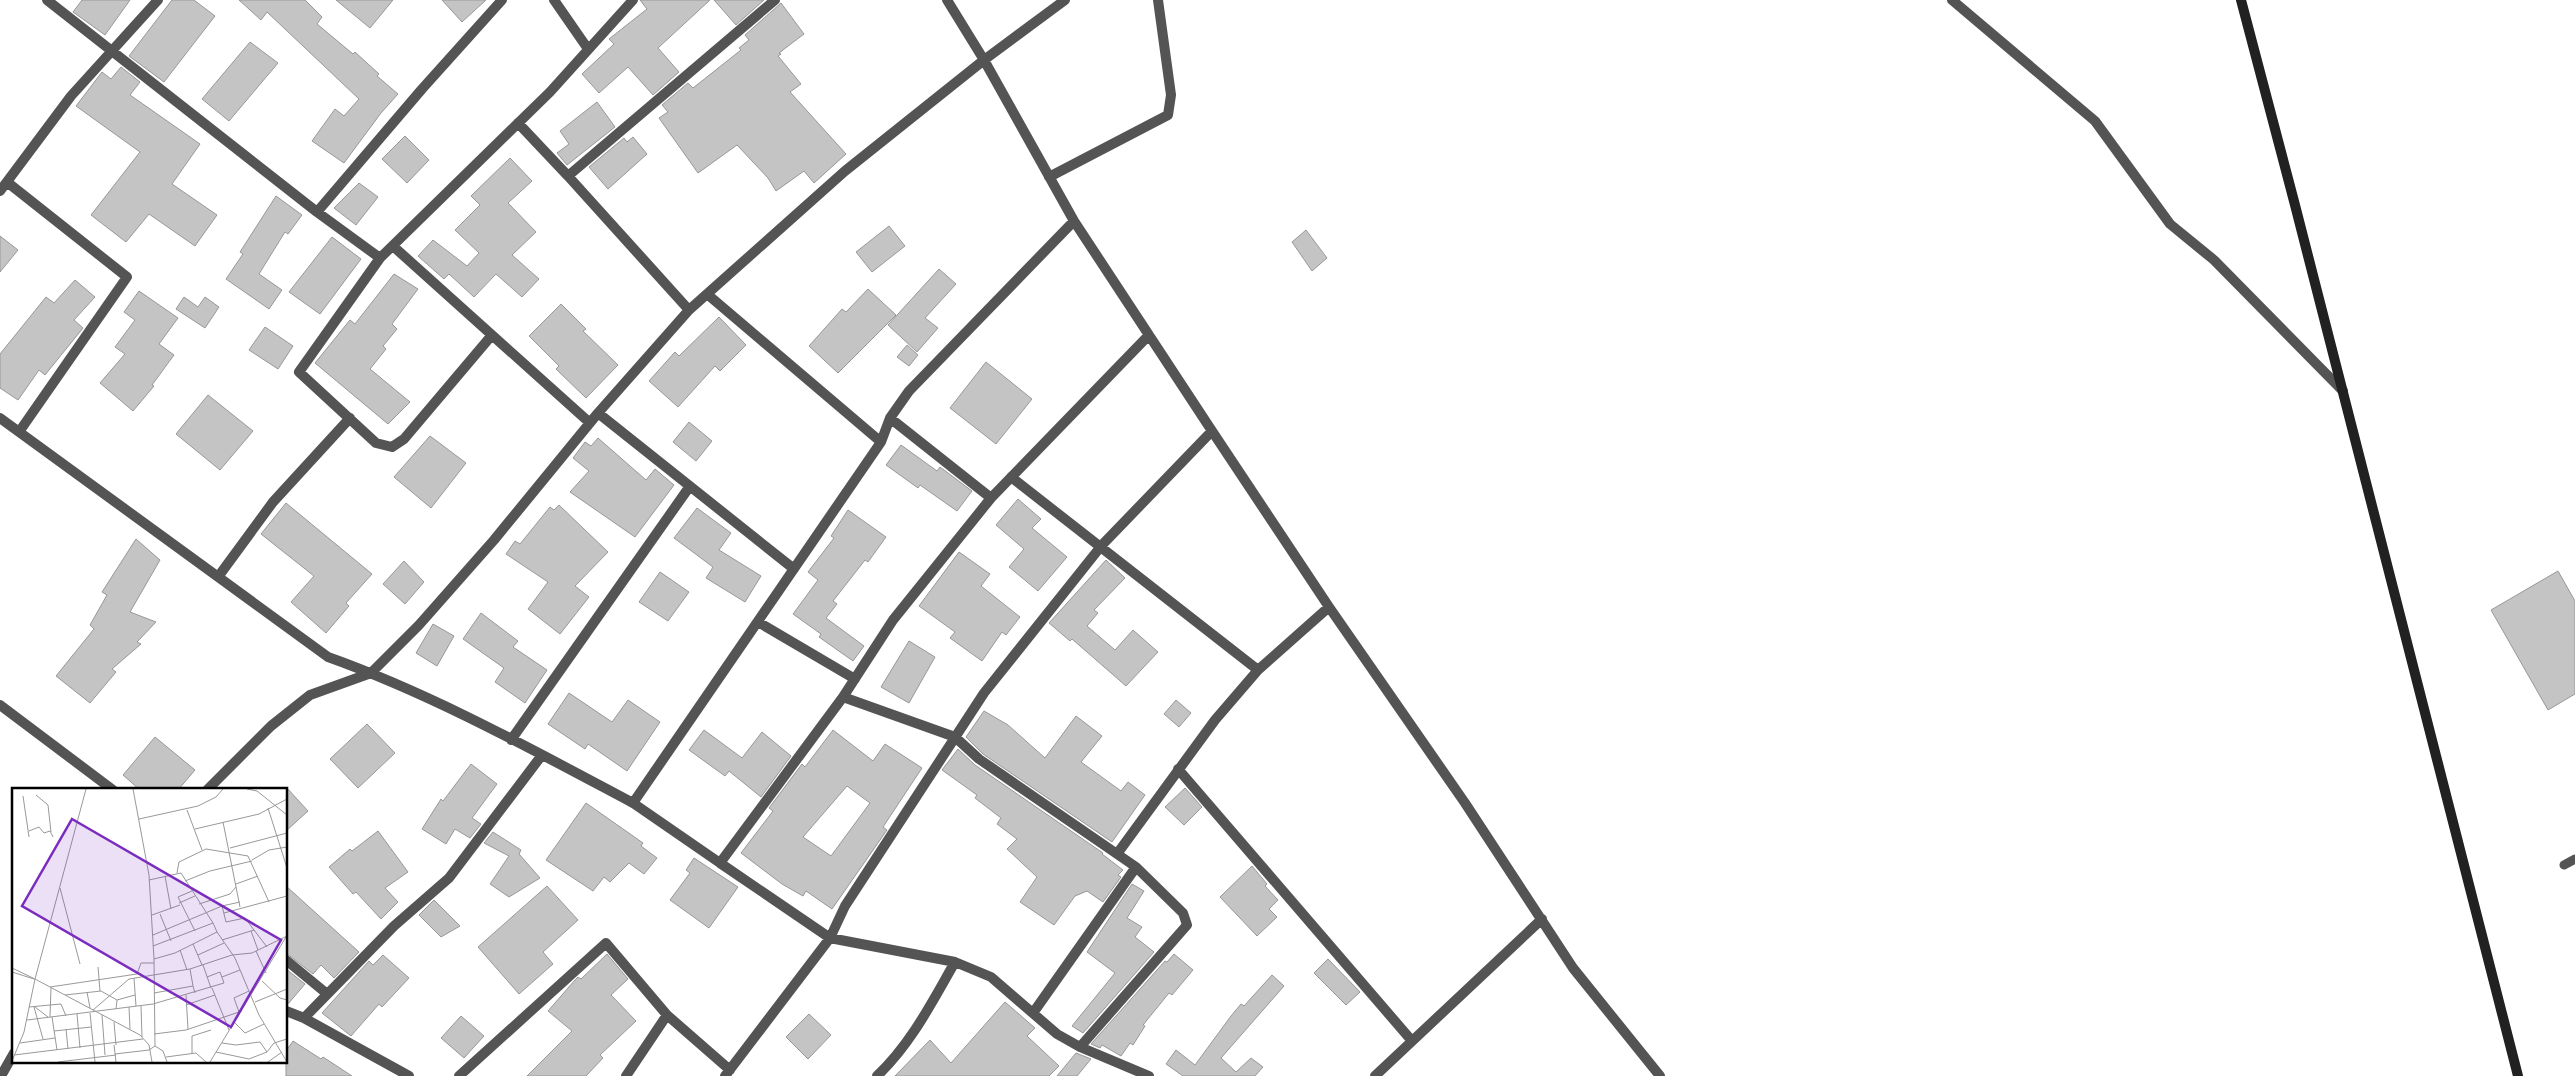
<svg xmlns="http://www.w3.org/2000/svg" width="2575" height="1076" font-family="Raleway,sans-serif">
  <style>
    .building { fill: #c4c4c4; stroke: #989898; fill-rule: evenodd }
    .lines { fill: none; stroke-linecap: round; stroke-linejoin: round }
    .lane { stroke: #545454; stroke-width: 9 }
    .street { stroke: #545454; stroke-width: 10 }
    .secondary { stroke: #212121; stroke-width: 10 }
    .inset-road { fill: none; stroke: #999; stroke-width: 1 }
    .view { fill: #7b2cbf; fill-opacity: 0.15; stroke: #7b2cbf; stroke-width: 2.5 }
    .inset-edge { fill: none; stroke: #000; stroke-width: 2.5 }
  </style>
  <rect width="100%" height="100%" fill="#fff"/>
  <!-- building -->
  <path class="building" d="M 82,0 L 130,0 L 105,35 L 73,12 Z
    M 172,0 L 194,0 L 215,16 L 164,82 L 129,56 Z
    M 239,0 L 305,0 L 322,17 L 317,24 L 353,54 L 355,52 L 379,74 L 377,76 L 398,94 L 381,113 L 344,163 L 312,141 L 335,109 L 344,116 L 359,99 L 267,12 L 261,20 Z
    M 336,0 L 393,0 L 370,28 Z
    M 442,0 L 486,0 L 462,22 Z
    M 640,0 L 710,0 L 658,48 L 679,72 L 653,95 L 628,67 L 599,93 L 582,74 L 614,44 L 609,39 L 647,9 Z
    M 714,0 L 764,0 L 736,25 Z
    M 781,3 L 804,34 L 779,53 L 781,54 L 778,56 L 801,84 L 790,92 L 846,154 L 814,183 L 804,171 L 776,191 L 768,178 L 737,145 L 698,173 L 659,118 L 668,112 L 662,105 L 688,83 L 693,88 L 741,50 L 739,48 L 749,40 L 745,35 Z
    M 250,42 L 278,63 L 229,121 L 202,99 Z
    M 121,67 L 140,82 L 130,95 L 200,144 L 172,184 L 217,215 L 195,246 L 149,214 L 126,242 L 91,215 L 140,152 L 76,106 L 102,72 L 111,79 Z
    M 597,102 L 615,127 L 567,165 L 557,153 L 569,144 L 560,131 Z
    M 405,136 L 429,160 L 407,183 L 382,159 Z
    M 633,137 L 647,154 L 608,189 L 589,167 L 624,138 L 627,142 Z
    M 510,158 L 532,181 L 508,203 L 536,232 L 512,255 L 539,279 L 522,297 L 496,274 L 474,297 L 449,274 L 444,279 L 418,256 L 433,240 L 467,266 L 479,253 L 455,230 L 480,205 L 471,196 Z
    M 359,183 L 378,197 L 356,225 L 334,208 Z
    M 276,196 L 302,215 L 288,234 L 285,232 L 259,274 L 282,290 L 269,309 L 226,279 L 243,254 L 240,252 Z
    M 889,226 L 905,246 L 872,272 L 856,252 Z
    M 1306,230 L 1327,258 L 1312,271 L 1292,242 Z
    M 0,236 L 18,250 L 0,272 Z
    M 332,237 L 361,259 L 320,314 L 289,292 Z
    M 939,269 L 956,284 L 925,318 L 938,328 L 917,352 L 888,325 Z
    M 394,274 L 418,289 L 392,324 L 397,329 L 383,346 L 386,349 L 370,369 L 410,402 L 388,424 L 315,363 L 350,320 L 355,324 Z
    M 75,280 L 95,297 L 74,320 L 83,328 L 45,375 L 39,370 L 18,400 L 0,388 L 0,354 L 46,297 L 54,303 Z
    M 868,289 L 896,315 L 838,373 L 809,346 L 842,309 L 846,312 Z
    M 139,291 L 178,318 L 159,344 L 174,355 L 152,385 L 154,386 L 133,411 L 100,383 L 125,354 L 115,347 L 135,320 L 124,312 Z
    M 184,297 L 198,307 L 205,297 L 219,307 L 205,328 L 176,309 Z
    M 561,304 L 586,329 L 583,331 L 618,365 L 586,398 L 556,369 L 559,366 L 529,336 Z
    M 719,317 L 746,345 L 720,371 L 715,366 L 678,407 L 649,381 L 675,352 L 679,356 Z
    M 265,327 L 293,346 L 278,369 L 249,350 Z
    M 907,345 L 918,355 L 909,366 L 897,357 Z
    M 986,362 L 1032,399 L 996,444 L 950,408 Z
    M 208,395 L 253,431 L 220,470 L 176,434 Z
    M 689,422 L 712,441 L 696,461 L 673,442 Z
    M 430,436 L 466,463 L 431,508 L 394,477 Z
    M 598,438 L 646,480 L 655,469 L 674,485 L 635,537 L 570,492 L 589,471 L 573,458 L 585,442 L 591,446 Z
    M 901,445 L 937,471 L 940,467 L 972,491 L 957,511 L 920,485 L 918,488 L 886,465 Z
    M 1018,499 L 1041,519 L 1032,528 L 1067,557 L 1038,591 L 1009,567 L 1024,549 L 996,525 Z
    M 286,503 L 372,574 L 346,603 L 349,606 L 326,633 L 291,602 L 314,576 L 261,534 Z
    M 559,505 L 608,552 L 575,586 L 589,597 L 560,634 L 528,609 L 548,582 L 506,554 L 515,541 L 520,544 L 550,507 L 554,510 Z
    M 697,508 L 731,533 L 719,550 L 761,576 L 745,602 L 706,578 L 713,567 L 674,538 Z
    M 848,510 L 886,537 L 868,562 L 865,560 L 833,601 L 837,604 L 826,618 L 864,646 L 853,661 L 819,637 L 821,634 L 793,614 L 818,580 L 808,572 L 834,538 L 831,536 Z
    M 136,539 L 160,560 L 130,612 L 156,622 L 137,642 L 141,644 L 112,669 L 116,672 L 90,703 L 56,676 L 94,629 L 90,625 L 107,595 L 102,592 Z
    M 959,552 L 990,574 L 981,586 L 1020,617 L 1006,635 L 1002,632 L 982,661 L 950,638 L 955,632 L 919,606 Z
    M 1106,560 L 1125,578 L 1094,610 L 1098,613 L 1087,626 L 1115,650 L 1133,630 L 1158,652 L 1126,686 L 1072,639 L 1070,641 L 1049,623 Z
    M 404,561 L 424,582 L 405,604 L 383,584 Z
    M 2558,571 L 2575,601 L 2575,694 L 2548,710 L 2491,610 Z
    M 660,572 L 689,592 L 668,621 L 639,602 Z
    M 481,613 L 518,641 L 513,647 L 547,670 L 525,703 L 495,682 L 504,668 L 463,639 Z
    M 433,624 L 454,636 L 437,666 L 416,653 Z
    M 909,641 L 935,657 L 909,703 L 881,687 Z
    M 569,693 L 612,722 L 628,700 L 660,722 L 627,771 L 588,744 L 585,749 L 548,724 Z
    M 1176,700 L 1191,713 L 1179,727 L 1164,714 Z
    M 984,711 L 1008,725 L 1045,758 L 1076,716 L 1102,736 L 1081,762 L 1121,791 L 1128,782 L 1145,795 L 1112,842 L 983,754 L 966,737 Z
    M 367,724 L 395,753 L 358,788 L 330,759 Z
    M 704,730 L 742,758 L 762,732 L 791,756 L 761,797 L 729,771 L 725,776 L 689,750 Z
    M 833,730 L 873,761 L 885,744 L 922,768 L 883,827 L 887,830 L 832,909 L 806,891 L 803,896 L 782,884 L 741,853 L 773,811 L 769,808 L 802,764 L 805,767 ZM 847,786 L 870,803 L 831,856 L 803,837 Z
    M 155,737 L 195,770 L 178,790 L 140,790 L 123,775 Z
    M 958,749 L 975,765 L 1103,853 L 1102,854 L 1123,870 L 1118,875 L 1121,877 L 1103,902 L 1087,891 L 1075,896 L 1054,925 L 1020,902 L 1037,877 L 1007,849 L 1017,839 L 997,824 L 1001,818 L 975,798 L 977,795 L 942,770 Z
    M 471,764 L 497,784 L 472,818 L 481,824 L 470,838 L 455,829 L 446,844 L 422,829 L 441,799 L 443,801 Z
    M 286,787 L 308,811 L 286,831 Z
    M 1185,788 L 1202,807 L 1184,825 L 1165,807 Z
    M 586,803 L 643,843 L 641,846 L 657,858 L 644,874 L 629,863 L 610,882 L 604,877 L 593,891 L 546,860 Z
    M 378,831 L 408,872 L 385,888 L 398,902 L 381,919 L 356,892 L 353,894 L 329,867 L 350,849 L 352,851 Z
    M 493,832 L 521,850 L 519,854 L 540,878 L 509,897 L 490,884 L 509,856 L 484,843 Z
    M 694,858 L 738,887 L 709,928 L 670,900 L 690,873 L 686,870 Z
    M 1252,866 L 1267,884 L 1265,886 L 1278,900 L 1269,909 L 1277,917 L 1257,936 L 1220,897 Z
    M 1132,884 L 1144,891 L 1127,918 L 1142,927 L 1135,937 L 1154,952 L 1083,1033 L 1072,1026 L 1115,973 L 1087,952 Z
    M 286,886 L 359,952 L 334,978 L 321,965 L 313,974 L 286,953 Z
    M 547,886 L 578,920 L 543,952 L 553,964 L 519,994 L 478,947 Z
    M 434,900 L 460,926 L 441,937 L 419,915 Z
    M 607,954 L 628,979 L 611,995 L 636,1021 L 600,1055 L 603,1058 L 586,1076 L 527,1076 L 572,1031 L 548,1011 L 575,980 L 578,977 L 581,979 Z
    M 1174,954 L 1193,970 L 1172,995 L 1169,993 L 1143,1025 L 1145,1026 L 1133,1045 L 1130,1043 L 1121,1056 L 1102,1045 L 1100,1048 L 1091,1044 L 1165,961 L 1167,962 Z
    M 383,955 L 409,978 L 382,1007 L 379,1004 L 351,1036 L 322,1013 L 369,961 L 373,965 Z
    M 1328,959 L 1360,992 L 1346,1005 L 1314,973 Z
    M 286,969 L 305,984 L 288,1004 L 286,1004 Z
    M 1272,975 L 1284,986 L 1221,1058 L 1236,1072 L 1251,1058 L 1263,1067 L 1255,1076 L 1183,1076 L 1166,1064 L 1176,1050 L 1195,1065 L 1231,1016 L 1241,1004 L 1244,1006 Z
    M 1005,1002 L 1035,1028 L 1027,1036 L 1059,1066 L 1049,1076 L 895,1076 L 930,1040 L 951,1063 Z
    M 809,1014 L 831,1035 L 808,1059 L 786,1037 Z
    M 461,1016 L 484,1036 L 464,1058 L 441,1038 Z
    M 293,1041 L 321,1059 L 323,1057 L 352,1076 L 286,1076 L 286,1051 Z
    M 1076,1053 L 1091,1059 L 1077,1076 L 1057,1076 Z"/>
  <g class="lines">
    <!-- lane -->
    <path class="lane" d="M 2564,865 L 2575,859"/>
    <!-- street -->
    <path class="street" d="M 47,0 L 317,212 L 380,258
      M 554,0 L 588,49
      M 947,0 L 984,60 L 1074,221 L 1212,431 L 1329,607 L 1465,803 L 1573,968 L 1660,1076
      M 1952,0 L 2095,121 L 2170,224 L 2214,260 L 2343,391
      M 518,123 L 568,176 L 775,0
      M 568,176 L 689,310
      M 1049,177 L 1168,115 L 1171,95 L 1158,0
      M 7,182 L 127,277 L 19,432
      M 0,191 L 71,96 L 158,0
      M 317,212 L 422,89 L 502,0
      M 394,247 L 590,423
      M 707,294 L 881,442
      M 492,335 L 404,439 L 392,447 L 376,443 L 299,372 L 380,258 L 550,92 L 633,0
      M 598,413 L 794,569
      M 0,418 L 328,657 C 432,694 535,751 633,803 L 881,442 L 890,418 L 909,391 L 1074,221
      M 890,418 L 991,498
      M 1011,477 L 1258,670
      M 218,577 L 273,502 L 350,418
      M 758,622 L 855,679
      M 843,697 L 955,737 L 979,759 L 1136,867 L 1183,913 L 1187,925 L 1080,1047
      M 0,705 L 113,790
      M 511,740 L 690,486
      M 1178,769 L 1412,1041
      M 207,790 L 271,726 L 310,695 L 371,673 L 419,625 L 494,540 L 598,413 L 689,310 L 845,171 L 984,60 L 1065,0
      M 633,803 L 720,863 L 843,697 L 893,620 L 991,498 L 1149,335
      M 1117,854 L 1215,720 L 1258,670 L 1329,607
      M 720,863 L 830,938 L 955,962 L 991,977 L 1057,1034 L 1080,1047 L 1149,1076
      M 286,960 L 326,993
      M 286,1011 L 304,1018 L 394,926 L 449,878 L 542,755
      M 1033,1013 L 1136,867
      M 304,1018 L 409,1076
      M 1,1076 L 14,1053
      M 459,1076 L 606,943 L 667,1015 L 730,1070
      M 626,1076 L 667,1015
      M 725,1076 L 830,938 L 845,906 L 984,693 L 1102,545 L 1212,431
      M 877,1076 C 911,1044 932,1002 955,962
      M 1375,1076 L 1542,919"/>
    <!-- secondary -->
    <path class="secondary" d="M 2241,0 L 2295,205 L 2518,1076"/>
  </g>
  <!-- overview -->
  <g transform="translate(12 788)">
    <rect width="275" height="275" fill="#fff"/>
    <path class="inset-road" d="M 74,1 L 23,191 L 128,247 L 137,257 L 140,274M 121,1 L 137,87 L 142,171 L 143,258M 235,1 L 245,3 L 275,27M 24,7 L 36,17 L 39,44M 11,8 L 17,49M 256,20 L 275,80M 175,22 L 190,62M 127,31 L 186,18 L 204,9 L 211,1M 211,34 L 228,119M 183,41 L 247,26 L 275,11M 17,43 L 27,39 L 32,45 L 38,43 L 41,49M 218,60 L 275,45M 240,72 L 257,62 L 275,59M 165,85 L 167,74 L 194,61 L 236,68 L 257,114M 153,88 L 159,121M 137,92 L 169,85 L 201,135M 173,93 L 198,83 L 240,73M 224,96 L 246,88M 48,100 L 68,176M 180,103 L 166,109 L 183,143M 167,115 L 183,108M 187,116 L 218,106 L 224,99M 210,118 L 214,134 L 233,130 L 242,142M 212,125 L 275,108M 148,126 L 159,153M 140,127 L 168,117M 239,143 L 246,162M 141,147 L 210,118 L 228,114M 210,152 L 242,142 L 255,159M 181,156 L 190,177M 141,158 L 201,135 L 205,144M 168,162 L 175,182M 244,163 L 254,185M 186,167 L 212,155M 142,171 L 163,165 L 205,144 L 223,170 L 247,227 L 275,274M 191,177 L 199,200M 86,179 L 88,203M 0,180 L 23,191M 178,181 L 181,198M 0,184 L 22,191M 210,189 L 228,182M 122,190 L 124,218M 250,193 L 268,210 L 275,212M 38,199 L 125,186 L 129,175 L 142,175M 200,200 L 217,242M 75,204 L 78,220M 142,205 L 181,198 L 183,205M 53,207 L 89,203 L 105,212M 174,207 L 176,241M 243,214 L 275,201M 174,217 L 203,207M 129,218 L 130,249M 17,219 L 49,216 L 54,228M 22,219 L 31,251M 23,219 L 36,229M 117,219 L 118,241M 104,221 L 105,212 L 123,207M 81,222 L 117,191 L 178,181 L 220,167 L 240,165 L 275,148M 227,224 L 222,210 L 237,203M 78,225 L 83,274M 65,226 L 68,260M 90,227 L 93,267M 38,229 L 39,200M 40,229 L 45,262M 15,232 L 141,216 L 212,195 L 208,184 L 195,189M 102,234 L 104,257M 223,235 L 233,245 L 252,236M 54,241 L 56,261M 42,243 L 79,239M 142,246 L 174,242 L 230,223M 8,255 L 43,250M 210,255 L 224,257 L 248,254 L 255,264 L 262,255 L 275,251M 102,257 L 104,274M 204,264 L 237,271 L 255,264M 103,266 L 137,262 L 143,258 L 151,263 L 155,274M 180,266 L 180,248 L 199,242M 2,267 L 131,251M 154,269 L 184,265 L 194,274M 0,273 L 12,244 L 23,191M 46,274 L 104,267M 198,274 L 274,149M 256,274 L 270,264"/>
    <path class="view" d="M 60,31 L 269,152 L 219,239 L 10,118 Z"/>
    <rect width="275" height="275" class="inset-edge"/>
  </g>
</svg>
